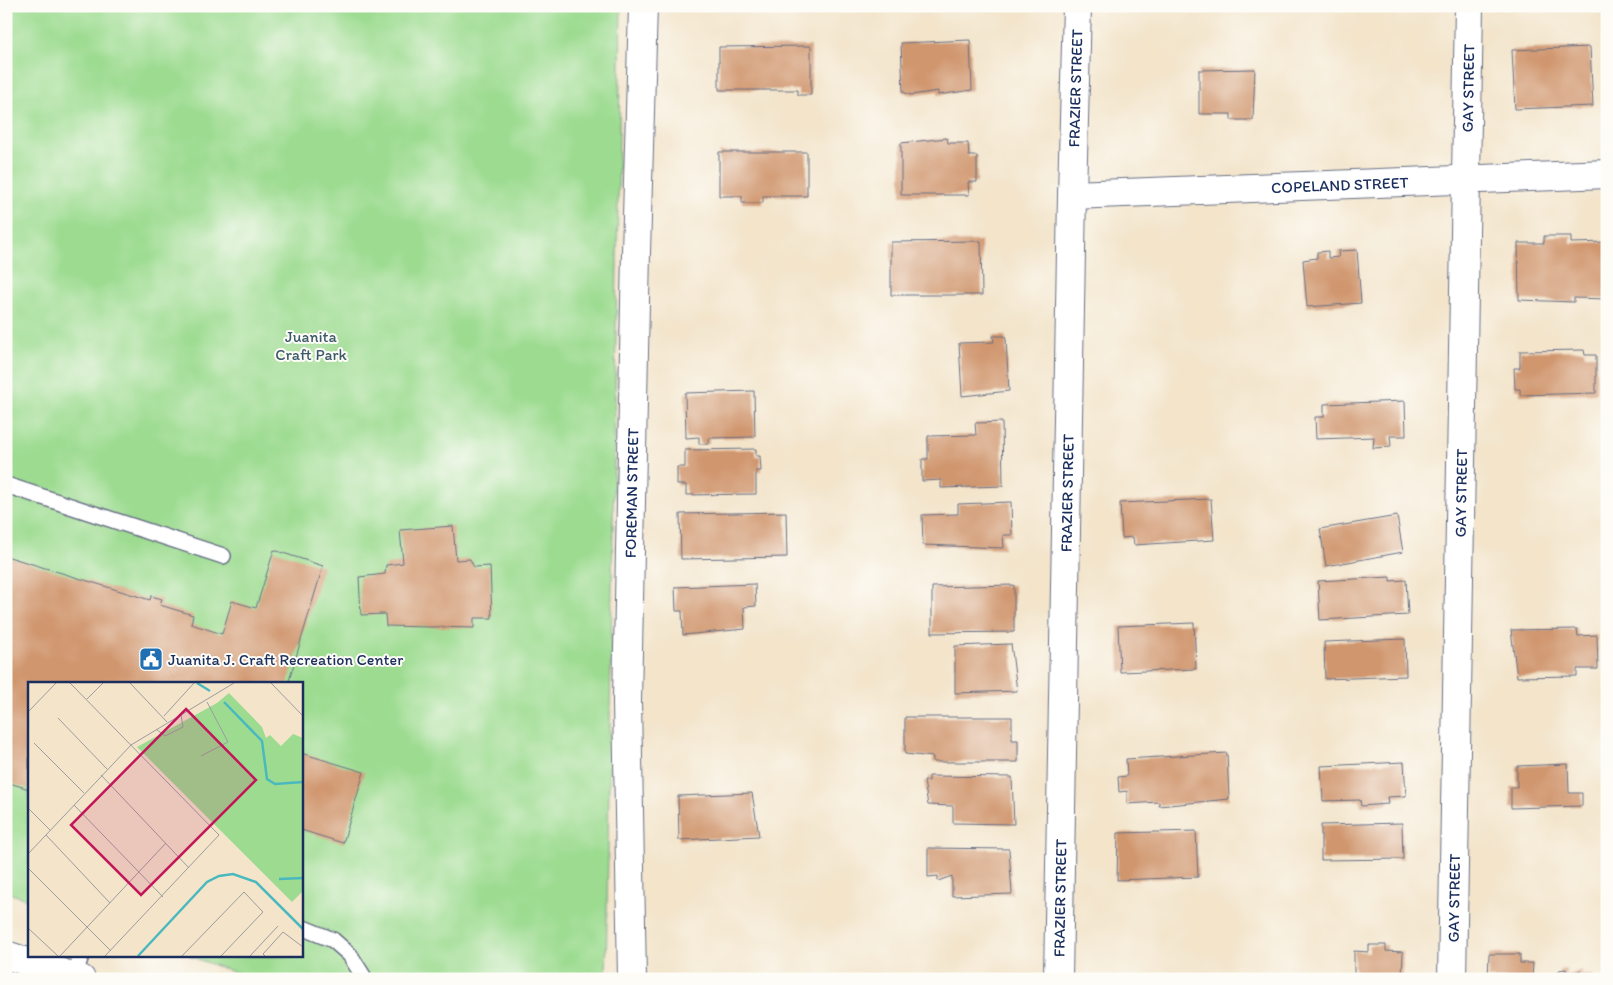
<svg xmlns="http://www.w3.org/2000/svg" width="1613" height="985" font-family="Itim,sans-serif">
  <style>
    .green { fill: #9cdb90; stroke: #5c8577 }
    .building { fill: #d0966e }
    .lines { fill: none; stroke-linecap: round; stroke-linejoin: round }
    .lane-casing { stroke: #676e84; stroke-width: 18 }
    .street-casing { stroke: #676e84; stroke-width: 30 }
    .secondary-casing { stroke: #676e84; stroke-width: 30 }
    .lane { stroke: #fff; stroke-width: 15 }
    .street { stroke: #fff; stroke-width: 28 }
    .secondary { stroke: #fff; stroke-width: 28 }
    .labels { text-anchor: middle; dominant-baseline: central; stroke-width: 4; stroke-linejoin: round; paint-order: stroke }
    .street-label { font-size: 16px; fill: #1b2f5e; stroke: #fdfcf7 }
    .park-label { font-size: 16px; fill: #3b5a6a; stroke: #fdfcf7 }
    .poi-label { font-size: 16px; fill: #1b2f5e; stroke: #fdfcf7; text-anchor: start }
    .inset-river { fill: none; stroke: #4ab9bf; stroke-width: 2.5 }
    .inset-road { fill: none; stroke: #9d9c9f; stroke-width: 1 }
    .view { fill: #c2185b; fill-opacity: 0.15; stroke: #c2185b; stroke-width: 2.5 }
    .inset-edge { fill: none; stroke: #1b2f5e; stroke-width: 2.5 }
  </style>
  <rect width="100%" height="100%" fill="#fdfcf7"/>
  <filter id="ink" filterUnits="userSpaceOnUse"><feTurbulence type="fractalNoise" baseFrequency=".02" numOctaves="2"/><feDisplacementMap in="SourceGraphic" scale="10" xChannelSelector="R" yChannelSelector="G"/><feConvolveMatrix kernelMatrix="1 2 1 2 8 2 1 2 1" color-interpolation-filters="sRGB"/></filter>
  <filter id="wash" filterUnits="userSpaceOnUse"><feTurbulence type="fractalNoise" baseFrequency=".0096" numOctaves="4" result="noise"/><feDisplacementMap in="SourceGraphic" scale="20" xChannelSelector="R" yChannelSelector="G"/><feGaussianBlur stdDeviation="1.12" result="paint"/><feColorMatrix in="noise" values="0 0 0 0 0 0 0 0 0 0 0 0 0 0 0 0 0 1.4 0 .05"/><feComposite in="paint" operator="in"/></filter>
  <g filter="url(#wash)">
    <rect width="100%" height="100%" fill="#f3e4ca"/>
    <!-- green -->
    <path class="green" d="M 6,6 L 621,6 L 606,979 L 253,979 L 189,956 L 301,956 L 301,684 L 29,684 L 29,900 L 6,892 Z"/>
    <g id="blocks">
      <!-- building -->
      <path class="building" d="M 970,40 L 972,90 L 938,95 L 938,91 L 911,95 L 903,92 L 901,43 Z
        M 811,46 L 811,95 L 798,95 L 798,90 L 719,90 L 719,47 Z
        M 1590,47 L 1593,106 L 1515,109 L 1512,50 Z
        M 1255,69 L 1253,120 L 1231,120 L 1231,114 L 1199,114 L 1199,70 Z
        M 947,138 L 948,143 L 968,143 L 969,156 L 977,156 L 977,182 L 968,182 L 969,195 L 901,195 L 901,143 Z
        M 719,152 L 807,152 L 807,196 L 763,196 L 763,203 L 742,203 L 742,196 L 719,196 Z
        M 1544,236 L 1571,236 L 1571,243 L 1607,242 L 1607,299 L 1574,298 L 1574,302 L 1519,300 L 1518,243 L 1544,243 Z
        M 981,241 L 982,295 L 891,295 L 891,242 Z
        M 1357,250 L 1361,303 L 1307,307 L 1303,260 L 1317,258 L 1317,252 L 1328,251 L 1328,258 L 1339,257 L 1338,251 Z
        M 993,336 L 1005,336 L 1006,340 L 1009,391 L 962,396 L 959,343 L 994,342 Z
        M 1584,350 L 1585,355 L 1596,355 L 1596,393 L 1520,395 L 1520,389 L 1515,389 L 1514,368 L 1520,368 L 1520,351 Z
        M 754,391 L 755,437 L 709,438 L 709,444 L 699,444 L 699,437 L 686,438 L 685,393 Z
        M 1405,401 L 1406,436 L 1390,436 L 1391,447 L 1373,448 L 1374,437 L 1316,439 L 1315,417 L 1324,417 L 1324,404 Z
        M 1002,422 L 1003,486 L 941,488 L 941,480 L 922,481 L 922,459 L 928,459 L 928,436 L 976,435 L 975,423 Z
        M 756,449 L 756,456 L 760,456 L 761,471 L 756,471 L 756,494 L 686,495 L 686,485 L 677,485 L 677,467 L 685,467 L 685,450 Z
        M 1211,499 L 1214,540 L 1134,545 L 1133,537 L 1122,538 L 1120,503 Z
        M 1011,502 L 1012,535 L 1003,535 L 1004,548 L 923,545 L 922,515 L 958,514 L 958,504 Z
        M 786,512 L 787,557 L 681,559 L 680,514 Z
        M 1397,516 L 1403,552 L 1326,566 L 1320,529 Z
        M 453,526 L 456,560 L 470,559 L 474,567 L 490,566 L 492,618 L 474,618 L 474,628 L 386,626 L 385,614 L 361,615 L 359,577 L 385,574 L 386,565 L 403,563 L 400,530 Z
        M 274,550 L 323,566 L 288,684 L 29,684 L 29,789 L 6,782 L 6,556 L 150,600 L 151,596 L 162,599 L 160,605 L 193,615 L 191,624 L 222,634 L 232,601 L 256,608 Z
        M 1390,577 L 1390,581 L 1406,580 L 1408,615 L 1320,620 L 1318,581 Z
        M 755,584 L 756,606 L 744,607 L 745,629 L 683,635 L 682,611 L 676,611 L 675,587 Z
        M 1014,585 L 1014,632 L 932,633 L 932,587 Z
        M 1194,623 L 1196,669 L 1120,672 L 1118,626 Z
        M 1577,629 L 1578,636 L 1597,635 L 1598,669 L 1577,669 L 1577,676 L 1517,677 L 1511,630 Z
        M 1405,639 L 1406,676 L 1325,679 L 1324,642 Z
        M 1011,644 L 1017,691 L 955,693 L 955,646 Z
        M 905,717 L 1012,717 L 1012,740 L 1018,740 L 1018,762 L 933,762 L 933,757 L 905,754 Z
        M 301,753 L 364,772 L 343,843 L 301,830 Z
        M 1227,753 L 1229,799 L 1159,806 L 1159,802 L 1127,804 L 1127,791 L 1119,792 L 1118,777 L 1127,776 L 1126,759 Z
        M 1404,762 L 1406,796 L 1387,797 L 1388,804 L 1361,806 L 1360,800 L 1323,801 L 1321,766 Z
        M 1568,764 L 1569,793 L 1582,793 L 1582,806 L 1511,808 L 1511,787 L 1517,787 L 1517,766 Z
        M 929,776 L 1012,777 L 1014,824 L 953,823 L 953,806 L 928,805 L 924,781 L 929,781 Z
        M 752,793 L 759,836 L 679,840 L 678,796 Z
        M 1402,823 L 1403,859 L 1321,860 L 1321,825 Z
        M 1196,831 L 1198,877 L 1117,880 L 1118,833 Z
        M 928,848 L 1009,849 L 1012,894 L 952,896 L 952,876 L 938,881 L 938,876 L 928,877 Z
        M 1369,945 L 1386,945 L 1386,951 L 1403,952 L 1402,979 L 1354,979 L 1354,951 L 1369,952 Z
        M 1489,954 L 1520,954 L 1520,963 L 1533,963 L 1532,979 L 1488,979 Z
        M 1566,969 L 1566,976 L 1581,970 L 1581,975 L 1593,975 L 1593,979 L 1547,979 L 1547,976 L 1560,976 L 1559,970 Z
        M 1299,974 L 1345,975 L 1345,979 L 1299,979 Z"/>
    </g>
  </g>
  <g filter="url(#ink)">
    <use href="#blocks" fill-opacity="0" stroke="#676e84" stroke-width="1"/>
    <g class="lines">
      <!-- lane casing -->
      <g class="lane-casing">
        <path id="lane" d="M 6,485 L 223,556
          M 301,927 L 333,940 L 350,955 L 363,976 L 362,979
          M 74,976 L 81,956"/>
      </g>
      <!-- street casing -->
      <g class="street-casing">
        <g id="street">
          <path id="s1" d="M 1072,195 L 1607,174"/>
          <path id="s2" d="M 632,979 L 627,701 L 636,252 L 643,6"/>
          <path id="s3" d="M 1058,979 L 1072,195 L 1077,6"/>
          <path id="s4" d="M 1452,979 L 1469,6"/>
        </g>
      </g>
      <!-- secondary casing -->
      <g class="secondary-casing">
        <path id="secondary" d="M 6,955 L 81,979"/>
      </g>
      <!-- lane -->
      <use href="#lane" class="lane"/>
      <!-- street -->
      <use href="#street" class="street"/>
      <!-- secondary -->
      <use href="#secondary" class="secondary"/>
    </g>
  </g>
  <!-- icons -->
  <defs>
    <g id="civic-square" transform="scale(1.25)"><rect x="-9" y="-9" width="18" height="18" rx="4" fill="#1f6fb2" stroke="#fdfcf7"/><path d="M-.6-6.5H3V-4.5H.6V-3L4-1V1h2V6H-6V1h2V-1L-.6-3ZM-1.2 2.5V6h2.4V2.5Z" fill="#fff"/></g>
  </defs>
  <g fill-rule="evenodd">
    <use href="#civic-square" x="151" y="659"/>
  </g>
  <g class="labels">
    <!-- street labels -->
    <g class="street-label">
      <text stroke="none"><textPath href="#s3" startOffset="891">FRAZIER STREET</textPath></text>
      <text stroke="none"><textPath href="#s4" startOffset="891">GAY STREET</textPath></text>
      <text stroke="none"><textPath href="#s1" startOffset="268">COPELAND STREET</textPath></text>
      <text stroke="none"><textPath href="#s2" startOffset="486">FOREMAN STREET</textPath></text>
      <text stroke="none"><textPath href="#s3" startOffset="486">FRAZIER STREET</textPath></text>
      <text stroke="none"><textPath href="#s4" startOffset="486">GAY STREET</textPath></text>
      <text stroke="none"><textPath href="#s3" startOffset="81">FRAZIER STREET</textPath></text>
      <text stroke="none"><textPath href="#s4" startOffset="81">GAY STREET</textPath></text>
    </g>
    <!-- park labels -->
    <g class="park-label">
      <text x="311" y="336">Juanita<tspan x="311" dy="18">Craft Park</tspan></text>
    </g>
    <!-- poi labels -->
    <g class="poi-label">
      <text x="168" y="659">Juanita J. Craft Recreation Center</text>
    </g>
  </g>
  <!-- overview -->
  <g transform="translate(28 682)">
    <rect width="275" height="275" fill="#f3e4ca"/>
    <path d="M 201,11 L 234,45 L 238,56 L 242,53 L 253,64 L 265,52 L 275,56 L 275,209 L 264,220 L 109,65 L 189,21 Z" fill="#9cdb90"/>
    <path class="inset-river" d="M 169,1 L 182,9M 196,20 L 234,59 L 239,97 L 247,102 L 275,100M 251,197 L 275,196M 110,274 L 179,200 L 191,194 L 205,192 L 228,200 L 275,247"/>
    <path class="inset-road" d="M 42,1 L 191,153 L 77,274M 102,1 L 139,40M 243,1 L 275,34M 59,17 L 75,1M 0,30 L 28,1M 136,34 L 166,1M 30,36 L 79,87M 128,47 L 137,54 L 155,45 L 153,33M 6,61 L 56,111M 173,74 L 200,60 L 179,20M 73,93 L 161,186M 46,123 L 135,215M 0,126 L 22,148M 18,153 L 82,221M 0,172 L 103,63 L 206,1M 0,186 L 83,269M 0,246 L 30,274M 32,274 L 138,161M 154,274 L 216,210 L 235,230 L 193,274M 222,274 L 250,244M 237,274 L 235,272 L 255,250 L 275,265"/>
    <path class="view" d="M 158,27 L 228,98 L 113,213 L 43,143 Z"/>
    <rect width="275" height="275" class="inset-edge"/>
  </g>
  <!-- margin -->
  <rect width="1613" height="985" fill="none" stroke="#fdfcf7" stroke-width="25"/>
</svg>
